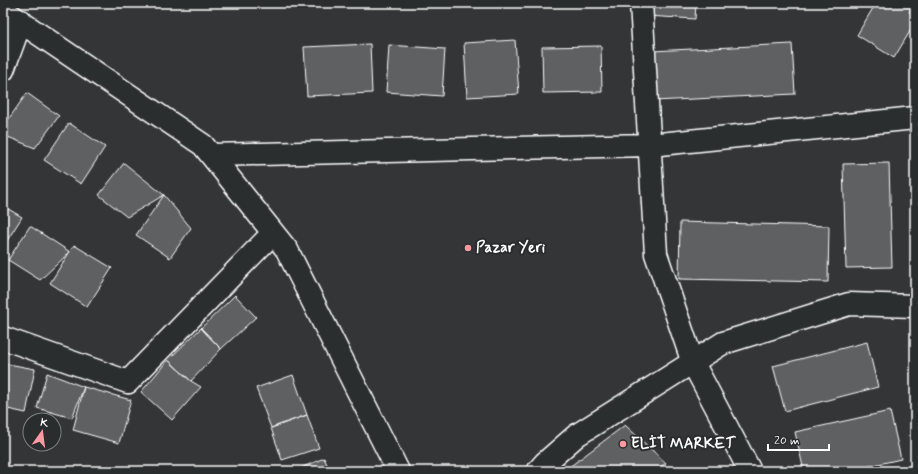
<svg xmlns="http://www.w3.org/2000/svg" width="918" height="474" font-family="Mynerve,sans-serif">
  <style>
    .building { fill: #5f6162; stroke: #fff }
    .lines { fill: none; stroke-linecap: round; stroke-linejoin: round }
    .minor-casing { stroke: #fff; stroke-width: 25 }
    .minor { stroke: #2a2d2e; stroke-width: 22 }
    .poi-dot { fill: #ff9aa2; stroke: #2a2d2e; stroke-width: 1.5 }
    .labels { text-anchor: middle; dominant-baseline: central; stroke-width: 4; stroke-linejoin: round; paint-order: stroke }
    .poi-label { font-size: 15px; font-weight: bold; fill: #fff; stroke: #2a2d2e; text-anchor: start }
  </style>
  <rect width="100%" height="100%" fill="#333536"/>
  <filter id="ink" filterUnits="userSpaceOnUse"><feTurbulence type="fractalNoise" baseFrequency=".025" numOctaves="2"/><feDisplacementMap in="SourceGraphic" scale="8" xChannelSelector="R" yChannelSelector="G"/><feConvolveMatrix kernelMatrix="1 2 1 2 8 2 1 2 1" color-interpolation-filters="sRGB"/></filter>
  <g filter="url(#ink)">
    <!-- building -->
    <path class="building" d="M 647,3 L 696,3 L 695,19 L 647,16 Z
      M 876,3 L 915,3 L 909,12 L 915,16 L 915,23 L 894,58 L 857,35 Z
      M 515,40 L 519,94 L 467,97 L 464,43 Z
      M 370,44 L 372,93 L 307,96 L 304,47 Z
      M 792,44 L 795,94 L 654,101 L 652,51 Z
      M 389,45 L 445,49 L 442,96 L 386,92 Z
      M 601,46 L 602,92 L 543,93 L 542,47 Z
      M 27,93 L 59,116 L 35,148 L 3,135 L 3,127 Z
      M 69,123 L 105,147 L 81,184 L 44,160 Z
      M 124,163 L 164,195 L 127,217 L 99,195 Z
      M 889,163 L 892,267 L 846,268 L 843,164 Z
      M 164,195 L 191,228 L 170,258 L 136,235 Z
      M 3,206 L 22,217 L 3,247 Z
      M 680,222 L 829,226 L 828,282 L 679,279 Z
      M 30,226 L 70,252 L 40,280 L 8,260 Z
      M 74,245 L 112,268 L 87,307 L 50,283 Z
      M 235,295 L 256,317 L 221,349 L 201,328 Z
      M 201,328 L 221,349 L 191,381 L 168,360 Z
      M 867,342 L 878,387 L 785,411 L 773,366 Z
      M 168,360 L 191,381 L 201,387 L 172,420 L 141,392 Z
      M 3,363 L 35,369 L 26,413 L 3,408 Z
      M 47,373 L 84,387 L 72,418 L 37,408 Z
      M 293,375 L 307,415 L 271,428 L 256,388 Z
      M 84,387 L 131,400 L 119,443 L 73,430 Z
      M 890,411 L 901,459 L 847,471 L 804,471 L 795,432 Z
      M 307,415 L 319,448 L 282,460 L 271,428 Z
      M 625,425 L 666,463 L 655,471 L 564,471 Z
      M 324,458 L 330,471 L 294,471 Z"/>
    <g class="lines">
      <!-- minor casing -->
      <g class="minor-casing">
        <path id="minor" d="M 641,3 L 656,254 L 693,363 L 750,471
          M 3,10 L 203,145 L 287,250 L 398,471
          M 3,70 L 21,21
          M 211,155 L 650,145 L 915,118
          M 3,338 L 128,382 L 273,233
          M 538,471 L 545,463 L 577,435 L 723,343 L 849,304 L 915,306"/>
      </g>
      <!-- minor -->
      <use href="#minor" class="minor"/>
    </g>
  </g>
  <!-- markers -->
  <g class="poi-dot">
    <circle cx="468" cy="248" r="4"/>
    <circle cx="623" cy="444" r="4"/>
  </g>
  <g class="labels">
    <!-- poi labels -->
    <g class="poi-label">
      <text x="476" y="248">Pazar Yeri</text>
      <text x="631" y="444">ELİT MARKET</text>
    </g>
  </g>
  <!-- margin -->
  <rect width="918" height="474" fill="none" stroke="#2a2d2e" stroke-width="16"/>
  <rect x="8" y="8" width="902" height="458" fill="none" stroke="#fff" stroke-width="1.5" filter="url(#ink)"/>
  <!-- north arrow -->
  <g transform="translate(42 432) rotate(14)"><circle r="19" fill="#2a2d2e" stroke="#7f8182"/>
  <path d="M0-3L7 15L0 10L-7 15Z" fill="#ff9aa2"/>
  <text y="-6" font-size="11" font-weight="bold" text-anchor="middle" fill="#ffffff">K</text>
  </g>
  <!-- scale -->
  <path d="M768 444v6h61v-6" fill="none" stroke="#ffffff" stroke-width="2"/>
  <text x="774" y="444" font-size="12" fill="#ffffff" stroke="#2a2d2e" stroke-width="3" paint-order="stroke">20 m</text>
</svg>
